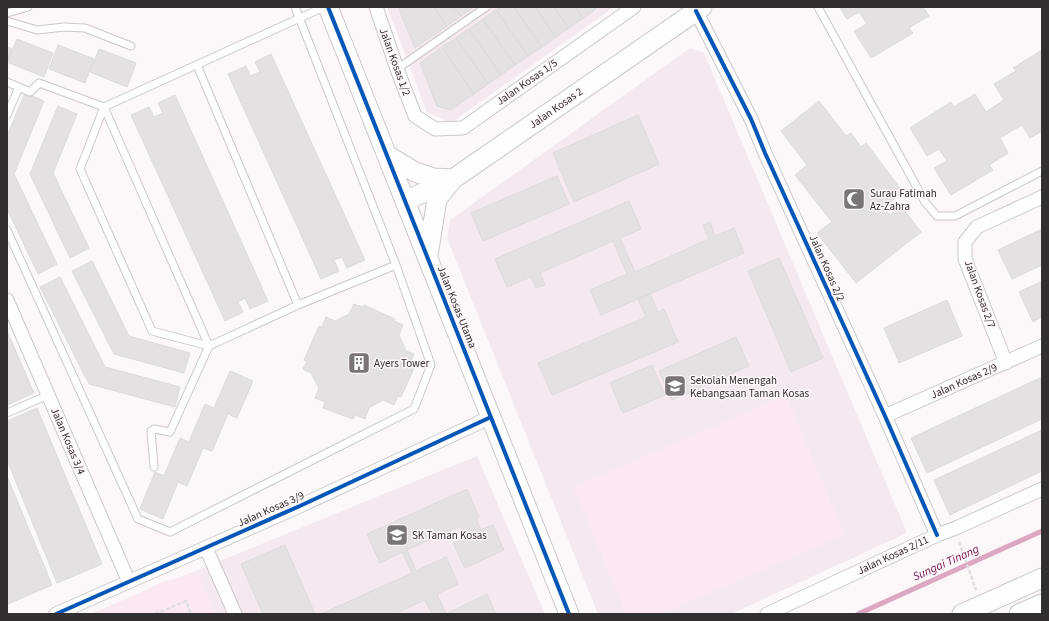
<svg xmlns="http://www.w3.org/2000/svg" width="1049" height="621" font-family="'Source Sans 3',sans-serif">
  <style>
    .built { fill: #f3e9ee }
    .green { fill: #fce8f1 }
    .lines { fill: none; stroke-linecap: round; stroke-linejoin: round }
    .stream { stroke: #dda6c1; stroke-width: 5 }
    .building { fill: #e3e1e2; stroke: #dddadb }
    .lane-casing { stroke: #cbc8c9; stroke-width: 9 }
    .street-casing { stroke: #cbc8c9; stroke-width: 15 }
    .secondary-casing { stroke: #cbc8c9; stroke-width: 21 }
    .path { stroke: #e0dee0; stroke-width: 2.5; stroke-dasharray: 4 2; stroke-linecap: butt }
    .lane { stroke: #fffefe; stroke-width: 7 }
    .street { stroke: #fffefe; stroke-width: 13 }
    .secondary { stroke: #fffefe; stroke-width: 19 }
    .cycleway-casing { stroke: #fef6f9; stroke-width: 6 }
    .cycleway { stroke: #0057b8; stroke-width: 4 }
    .labels { text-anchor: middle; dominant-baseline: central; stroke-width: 3; stroke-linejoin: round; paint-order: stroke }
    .street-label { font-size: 11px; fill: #322f31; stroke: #fef6f9 }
    .poi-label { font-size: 11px; fill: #322f31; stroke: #fef6f9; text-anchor: start }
    .water-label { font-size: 12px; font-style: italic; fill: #751a4f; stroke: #fef6f9 }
  </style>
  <rect width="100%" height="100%" fill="#fcf8fa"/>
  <!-- built -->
  <path class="built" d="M 387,7 L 614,7 L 451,123 L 427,112 Z
    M 690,48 L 704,53 L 907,533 L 731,614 L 598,614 L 447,238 L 450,220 Z
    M 477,456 L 545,614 L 90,614 Z"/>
  <!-- green -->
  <path class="green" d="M 786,395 L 845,535 L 661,614 L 626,614 L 573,487 Z
    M 198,573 L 216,614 L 95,614 L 162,582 Z"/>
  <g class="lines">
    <!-- stream -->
    <path class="stream" d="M 858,614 L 1042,531"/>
  </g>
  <!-- building -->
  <path class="building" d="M 398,7 L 434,7 L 447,26 L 415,48 Z
    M 434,7 L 454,7 L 461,16 L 447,26 Z
    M 454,7 L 474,7 L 461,16 Z
    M 501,7 L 514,7 L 542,47 L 528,56 L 496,10 Z
    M 514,7 L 535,7 L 556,37 L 542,47 Z
    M 535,7 L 554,7 L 569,28 L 556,37 Z
    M 554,7 L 575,7 L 583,18 L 569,28 Z
    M 575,7 L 595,7 L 596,9 L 583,18 Z
    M 840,7 L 923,7 L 929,16 L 909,28 L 913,33 L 871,58 L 854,31 L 867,24 L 859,12 L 847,19 Z
    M 496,10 L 528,56 L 515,65 L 483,19 Z
    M 483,19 L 515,65 L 501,75 L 469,29 Z
    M 469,29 L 501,75 L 488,84 L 456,38 Z
    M 456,38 L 488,84 L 474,94 L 442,47 Z
    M 17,39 L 53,53 L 44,77 L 7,62 Z
    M 58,45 L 94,59 L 85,83 L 49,69 Z
    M 7,47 L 12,49 L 7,61 Z
    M 442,47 L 474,94 L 451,110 L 437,106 L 420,63 Z
    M 99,49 L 136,63 L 127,87 L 90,72 Z
    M 1042,50 L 1042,131 L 1030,138 L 1022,125 L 1000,138 L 1008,153 L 989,165 L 993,170 L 951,195 L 934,168 L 947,161 L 939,149 L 927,156 L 910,128 L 951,102 L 954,107 L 975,94 L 986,112 L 1004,100 L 994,84 L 1016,71 L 1013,68 Z
    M 271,54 L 365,260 L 347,268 L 342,257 L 334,260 L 339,271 L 321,279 L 228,74 L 246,66 L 250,76 L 260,72 L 255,62 Z
    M 25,93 L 44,101 L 14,174 L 57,264 L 38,274 L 7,209 L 7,136 Z
    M 175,95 L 268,301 L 250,309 L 245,298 L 238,302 L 243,312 L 225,321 L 131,115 L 149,107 L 154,117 L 163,113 L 158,103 Z
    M 819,101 L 846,136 L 851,133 L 861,147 L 866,143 L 903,192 L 884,207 L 890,215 L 901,206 L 921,232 L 856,283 L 817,233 L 832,222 L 795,175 L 807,165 L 781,131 Z
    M 58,106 L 77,114 L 53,173 L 89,248 L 70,258 L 30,174 Z
    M 638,115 L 659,164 L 574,202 L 553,153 Z
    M 557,176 L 569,204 L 483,241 L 471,213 Z
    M 629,201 L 641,229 L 620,238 L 635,272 L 709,239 L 703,225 L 710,222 L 715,236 L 734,228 L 744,253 L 601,315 L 590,290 L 627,274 L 613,241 L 540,273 L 545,285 L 536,288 L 531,277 L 507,287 L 495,259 Z
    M 1042,229 L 1042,265 L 1012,279 L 998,250 Z
    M 779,258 L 823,358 L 791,372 L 748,271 Z
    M 92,261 L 129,336 L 190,353 L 184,373 L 114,354 L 72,271 Z
    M 60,277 L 105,367 L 180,387 L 175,407 L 89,384 L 40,287 Z
    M 1042,281 L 1042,317 L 1033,322 L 1019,292 Z
    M 650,294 L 658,312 L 664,309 L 678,342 L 552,395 L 538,363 L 646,317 L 638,299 Z
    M 947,300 L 962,336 L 899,363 L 884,328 Z
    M 354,304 L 363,307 L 364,305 L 395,319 L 394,321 L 403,325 L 399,335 L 406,351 L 414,354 L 410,364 L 415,366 L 401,397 L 398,396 L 394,405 L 383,400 L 369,408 L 365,419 L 355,415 L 353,419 L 323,408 L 325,402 L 315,398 L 319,388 L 311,373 L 303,369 L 307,361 L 304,360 L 319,326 L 322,327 L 326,317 L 335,321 L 349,314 Z
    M 7,331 L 34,393 L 7,405 Z
    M 736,337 L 749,366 L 672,400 L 659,371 Z
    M 652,365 L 665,395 L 623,413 L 610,383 Z
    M 230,371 L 253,381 L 237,418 L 228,414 L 212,451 L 203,448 L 187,486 L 178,482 L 163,519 L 140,509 L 155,472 L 164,476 L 180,438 L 189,442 L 205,404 L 214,408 Z
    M 1042,377 L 1042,419 L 927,473 L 911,438 Z
    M 37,408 L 102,564 L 57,583 L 7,460 L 7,421 Z
    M 1042,430 L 1042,471 L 950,515 L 934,480 Z
    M 7,476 L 52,585 L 8,604 L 7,603 Z
    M 467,489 L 479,517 L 476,519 L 481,530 L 493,525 L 504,550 L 465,568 L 453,543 L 466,538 L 460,526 L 407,550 L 416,571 L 446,557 L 458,584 L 437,594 L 446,614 L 487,594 L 496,614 L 432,614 L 425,600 L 394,614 L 321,614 L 412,573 L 402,552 L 380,563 L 367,534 Z
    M 285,545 L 315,614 L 263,614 L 241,564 Z"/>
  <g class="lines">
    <!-- lane casing -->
    <g class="lane-casing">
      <path id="lane" d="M 324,7 L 104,107 L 80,169 L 152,331 L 209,346 L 298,305 L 396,265
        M 818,7 L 925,202 L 937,216 L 955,216 L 1042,171
        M 7,13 L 28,7
        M 7,21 L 37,30 L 64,27 L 85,28 L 131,46
        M 197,65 L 298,305
        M 397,69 L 486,7
        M 7,82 L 30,92 L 39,83 L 104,107 L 209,346 L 170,432 L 154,429 L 151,431 L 154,467
        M 7,115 L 19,87
        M 7,230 L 138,519 L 170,532 L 414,409 L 431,365 L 396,265 L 295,7
        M 7,413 L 48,395"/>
    </g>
    <!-- street casing -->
    <g class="street-casing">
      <path id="street" d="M 376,7 L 397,69 L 415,116 L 435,129 L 463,128 L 634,7
        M 696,11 L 751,119 L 765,153 L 885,416 L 937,535
        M 7,300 L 129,582
        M 1006,363 L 965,259 L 965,242 L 977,227 L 1042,197
        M 885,416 L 1042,346
        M 206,548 L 235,614
        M 56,614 L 302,505 L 491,417
        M 767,614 L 937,535 L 956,528 L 1042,489"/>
    </g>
    <!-- secondary casing -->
    <g class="secondary-casing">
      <path id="secondary" d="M 328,7 L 569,614
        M 387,155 L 415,172 L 434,178 L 452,179
        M 405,201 L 453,179 L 702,7
        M 428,255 L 437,199 L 452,180
        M 962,614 L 1042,578
        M 1019,614 L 1042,604"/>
    </g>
    <!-- path -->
    <path class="path" d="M 959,542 L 976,590
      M 155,614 L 186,601 L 191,614"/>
    <!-- lane -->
    <use href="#lane" class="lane"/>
    <!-- street -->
    <use href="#street" class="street"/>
    <!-- secondary -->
    <use href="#secondary" class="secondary"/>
    <!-- cycleway casing -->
    <g class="cycleway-casing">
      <path id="cycleway" d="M 328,7 L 569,614
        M 696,11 L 751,119 L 765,153 L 885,416 L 937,535
        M 56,614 L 302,505 L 491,417"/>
    </g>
    <!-- cycleway -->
    <use href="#cycleway" class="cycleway"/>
  </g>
  <!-- icons -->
  <defs>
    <g id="mosque-square" transform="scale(1.15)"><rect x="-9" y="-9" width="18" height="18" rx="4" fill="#797577" stroke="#fef6f9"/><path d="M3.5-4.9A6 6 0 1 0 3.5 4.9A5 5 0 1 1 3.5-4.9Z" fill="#fff"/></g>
    <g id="building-square" transform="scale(1.15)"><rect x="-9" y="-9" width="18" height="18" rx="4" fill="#797577" stroke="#fef6f9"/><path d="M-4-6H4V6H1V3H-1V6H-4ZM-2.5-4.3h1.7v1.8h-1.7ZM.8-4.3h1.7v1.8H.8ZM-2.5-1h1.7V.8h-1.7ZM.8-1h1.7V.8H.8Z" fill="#fff"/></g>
    <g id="school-square" transform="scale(1.15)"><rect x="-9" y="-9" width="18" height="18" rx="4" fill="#797577" stroke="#fef6f9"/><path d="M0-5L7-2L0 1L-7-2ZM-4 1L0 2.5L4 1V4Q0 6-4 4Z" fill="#fff"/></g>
  </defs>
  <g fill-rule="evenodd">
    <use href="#mosque-square" x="854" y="199"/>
    <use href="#building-square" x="359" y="363"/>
    <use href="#school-square" x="675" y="386"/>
    <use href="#school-square" x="397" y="535"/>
  </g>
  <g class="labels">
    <!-- street labels -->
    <g class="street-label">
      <text transform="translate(395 62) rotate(70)">Jalan Kosas 1/2</text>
      <text transform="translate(527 82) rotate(-35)">Jalan Kosas 1/5</text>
      <text transform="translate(556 108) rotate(-35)">Jalan Kosas 2</text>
      <text transform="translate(827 268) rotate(66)">Jalan Kosas 2/2</text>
      <text transform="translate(980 294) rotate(70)">Jalan Kosas 2/7</text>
      <text transform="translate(457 307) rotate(68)">Jalan Kosas Utama</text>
      <text transform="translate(964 381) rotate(-24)">Jalan Kosas 2/9</text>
      <text transform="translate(68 441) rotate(67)">Jalan Kosas 3/4</text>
      <text transform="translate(271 509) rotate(-24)">Jalan Kosas 3/9</text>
      <text transform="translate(893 555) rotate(-25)">Jalan Kosas 2/11</text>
    </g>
    <!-- poi labels -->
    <g class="poi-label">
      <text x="870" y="193">Surau Fatimah<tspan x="870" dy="13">Az-Zahra</tspan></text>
      <text x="374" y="363">Ayers Tower</text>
      <text x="690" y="380">Sekolah Menengah<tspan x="690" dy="13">Kebangsaan Taman Kosas</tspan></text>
      <text x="412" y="535">SK Taman Kosas</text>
    </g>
    <!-- water labels -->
    <g class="water-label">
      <text transform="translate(946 563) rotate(-24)">Sungai Tinang</text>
    </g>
  </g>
  <!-- border -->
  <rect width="1049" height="621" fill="none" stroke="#322f31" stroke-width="16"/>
</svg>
